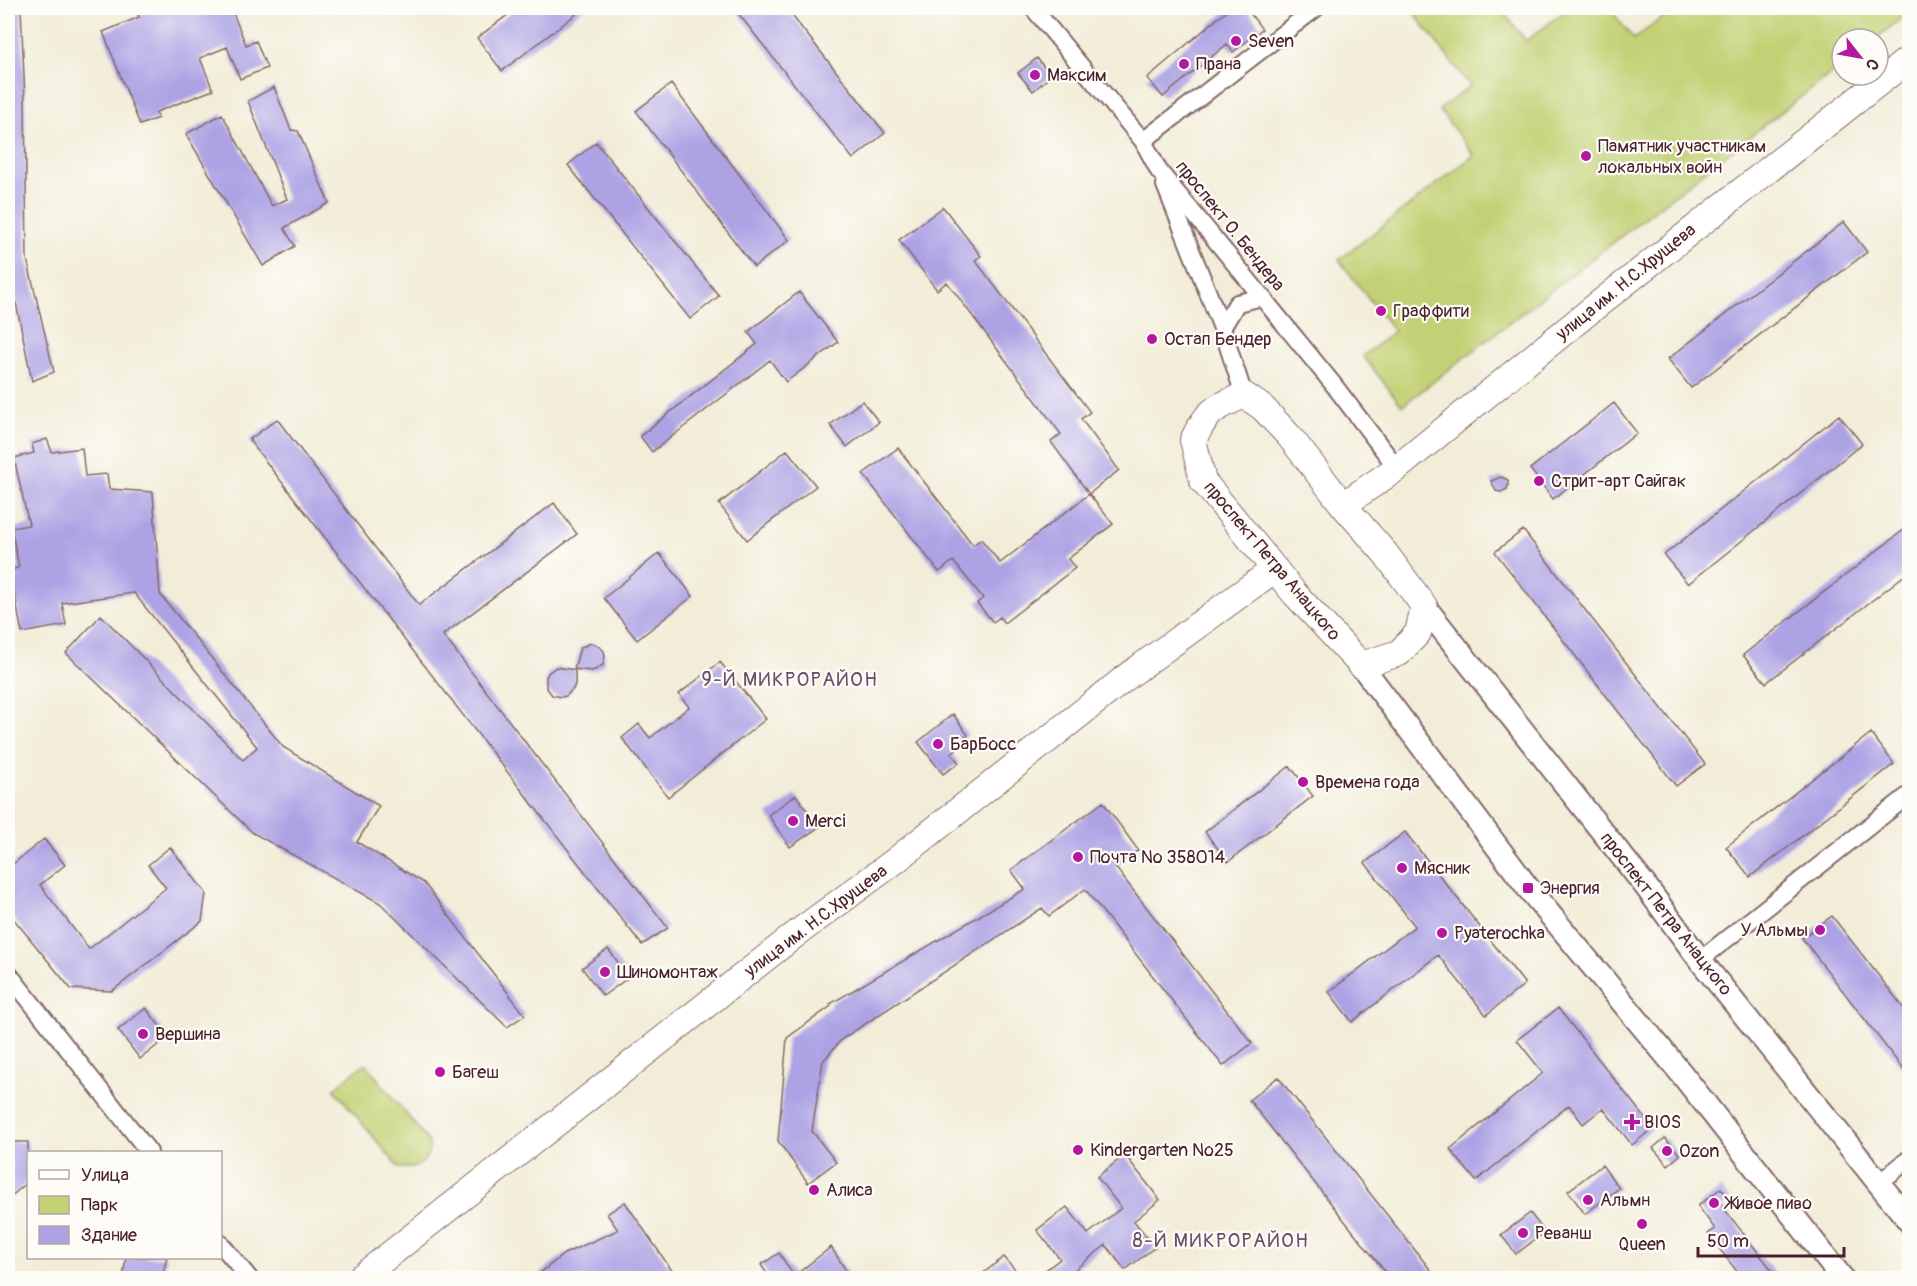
<svg xmlns="http://www.w3.org/2000/svg" width="1917" height="1286" font-family="Pangolin,sans-serif">
  <style>
    .green { fill: #c2d174; stroke: #867850; stroke-width: 1.5 }
    .building { fill: #aca2e4 }
    .lines { fill: none; stroke-linecap: round; stroke-linejoin: round }
    .minor-casing { stroke: #856768; stroke-width: 20 }
    .secondary-casing { stroke: #856768; stroke-width: 26 }
    .primary-casing { stroke: #856768; stroke-width: 28 }
    .minor { stroke: #fff; stroke-width: 16 }
    .secondary { stroke: #fff; stroke-width: 22 }
    .primary { stroke: #fff; stroke-width: 26 }
    .poi-dot { fill: #b5179e; stroke: #fdfcf7; stroke-width: 2 }
    .labels { text-anchor: middle; dominant-baseline: central; stroke-width: 4.5; stroke-linejoin: round; paint-order: stroke }
    .poi-label { font-size: 18px; fill: #4a1f2b; stroke: #fdfcf7; text-anchor: start }
    .street-label { font-size: 18px; fill: #4a1f2b; stroke: #fdfcf7 }
    .neighbourhood-label { font-size: 20px; letter-spacing: 1.5px; fill: #6c4d6c; stroke: #fdfcf7 }
  </style>
  <rect width="100%" height="100%" fill="#fdfcf7"/>
  <filter id="ink" filterUnits="userSpaceOnUse"><feTurbulence type="fractalNoise" baseFrequency=".0167" numOctaves="2"/><feDisplacementMap in="SourceGraphic" scale="12" xChannelSelector="R" yChannelSelector="G"/><feConvolveMatrix kernelMatrix="1 2 1 2 8 2 1 2 1" color-interpolation-filters="sRGB"/></filter>
  <filter id="wash" filterUnits="userSpaceOnUse"><feTurbulence type="fractalNoise" baseFrequency=".008" numOctaves="4" result="noise"/><feDisplacementMap in="SourceGraphic" scale="24" xChannelSelector="R" yChannelSelector="G"/><feGaussianBlur stdDeviation="1.35" result="paint"/><feColorMatrix in="noise" values="0 0 0 0 0 0 0 0 0 0 0 0 0 0 0 0 0 1.4 0 .05"/><feComposite in="paint" operator="in"/></filter>
  <g filter="url(#wash)">
    <rect width="100%" height="100%" fill="#f2edd8"/>
    <!-- green -->
    <path class="green" d="M 1410,8 L 1500,8 L 1526,41 L 1569,8 L 1609,8 L 1634,39 L 1675,8 L 1909,8 L 1910,12 L 1875,39 L 1842,39 L 1842,65 L 1402,406 L 1363,356 L 1394,331 L 1339,260 L 1474,155 L 1439,110 L 1470,86 Z
      M 365,1063 L 429,1142 C 431,1162 417,1170 399,1168 L 334,1089 Z"/>
    <g id="blocks">
      <!-- building -->
      <path class="building" d="M 8,8 L 21,8 L 25,100 L 27,259 L 54,372 L 32,381 L 8,264 Z
        M 135,8 L 231,8 L 246,45 L 256,41 L 267,68 L 240,79 L 227,47 L 200,58 L 213,90 L 156,112 L 158,118 L 140,125 L 103,32 L 139,17 Z
        M 517,8 L 584,8 L 502,71 L 477,38 Z
        M 734,8 L 786,8 L 885,133 L 853,159 Z
        M 1230,8 L 1246,8 L 1262,29 L 1233,52 L 1227,44 L 1163,97 L 1147,78 Z
        M 1037,58 L 1051,76 L 1033,91 L 1018,73 Z
        M 671,84 L 789,240 L 754,267 L 636,111 Z
        M 274,87 L 291,130 L 298,131 L 329,203 L 284,228 L 295,246 L 263,266 L 186,134 L 222,114 L 272,206 L 287,199 L 248,101 Z
        M 596,142 L 719,296 L 690,319 L 568,165 Z
        M 943,207 L 981,256 L 975,260 L 1090,412 L 1081,419 L 1119,470 L 1089,494 L 1051,442 L 1061,434 L 947,282 L 937,290 L 899,240 Z
        M 1844,222 L 1867,252 L 1691,388 L 1668,359 Z
        M 799,292 L 838,342 L 786,382 L 770,360 L 652,452 L 640,436 L 757,344 L 748,332 Z
        M 862,401 L 879,422 L 847,447 L 830,425 Z
        M 1614,403 L 1637,433 L 1553,499 L 1530,469 Z
        M 1839,415 L 1862,444 L 1688,584 L 1664,555 Z
        M 277,419 L 419,605 L 554,503 L 577,534 L 443,635 L 668,928 L 642,945 L 249,440 Z
        M 47,439 L 52,452 L 82,448 L 85,476 L 107,474 L 109,489 L 153,492 L 160,594 L 283,747 L 379,806 L 357,842 L 424,883 L 525,1015 L 507,1027 L 380,903 L 253,833 L 66,653 L 101,615 L 243,760 L 257,747 L 134,593 L 62,603 L 66,625 L 22,633 L 10,571 L 19,567 L 11,528 L 29,525 L 14,458 L 34,453 L 32,444 Z
        M 898,448 L 973,545 L 981,539 L 1000,563 L 1089,494 L 1113,524 L 1068,559 L 1075,568 L 1004,623 L 1000,617 L 993,622 L 977,603 L 983,598 L 953,561 L 939,572 L 863,474 Z
        M 787,450 L 816,486 L 747,540 L 719,504 Z
        M 1501,477 L 1508,480 L 1508,485 L 1507,489 L 1501,492 L 1496,491 L 1491,481 Z
        M 1910,525 L 1910,571 L 1766,683 L 1743,655 Z
        M 1523,530 L 1705,764 L 1676,786 L 1495,552 Z
        M 659,553 L 693,596 L 637,640 L 604,598 Z
        M 593,643 L 601,648 L 604,651 L 605,656 L 603,665 L 595,670 L 591,671 L 574,669 L 580,648 L 588,644 Z
        M 720,662 L 766,719 L 668,797 L 622,738 L 639,724 L 650,738 L 689,707 L 679,694 Z
        M 556,667 L 575,670 L 575,684 L 573,689 L 566,696 L 561,697 L 552,695 L 546,687 L 546,677 L 548,673 Z
        M 953,714 L 968,735 L 955,745 L 957,749 L 951,753 L 959,763 L 943,774 L 918,742 Z
        M 1871,733 L 1894,764 L 1750,877 L 1726,847 Z
        M 1290,766 L 1313,796 L 1228,862 L 1205,832 Z
        M 796,795 L 819,827 L 790,847 L 768,815 Z
        M 1103,802 L 1138,850 L 1115,867 L 1252,1043 L 1223,1066 L 1085,889 L 1049,916 L 1042,908 L 842,1039 L 823,1061 L 812,1131 L 836,1162 L 808,1183 L 778,1141 L 787,1038 L 831,1006 L 830,1004 L 1025,889 L 1011,870 Z
        M 1405,832 L 1525,984 L 1486,1015 L 1438,955 L 1352,1022 L 1329,992 L 1415,926 L 1365,863 Z
        M 44,839 L 65,865 L 40,885 L 89,949 L 166,888 L 148,865 L 170,847 L 206,893 L 202,921 L 112,991 L 71,989 L 8,912 L 8,868 Z
        M 1832,916 L 1910,1016 L 1910,1078 L 1802,938 Z
        M 608,949 L 629,977 L 603,996 L 582,968 Z
        M 146,1008 L 168,1037 L 140,1059 L 118,1030 Z
        M 1558,1008 L 1653,1128 L 1632,1145 L 1603,1108 L 1583,1124 L 1569,1105 L 1476,1181 L 1450,1149 L 1543,1073 L 1517,1040 Z
        M 1278,1077 L 1437,1278 L 1390,1278 L 1249,1100 Z
        M 1665,1138 L 1680,1155 L 1668,1165 L 1653,1148 Z
        M 8,1142 L 28,1142 L 28,1182 L 8,1199 Z
        M 1125,1155 L 1160,1200 L 1134,1221 L 1155,1247 L 1125,1270 L 1106,1245 L 1064,1278 L 1035,1278 L 1060,1259 L 1037,1230 L 1067,1207 L 1088,1234 L 1121,1208 L 1097,1177 Z
        M 1602,1165 L 1619,1188 L 1585,1214 L 1568,1191 Z
        M 1721,1188 L 1730,1200 L 1722,1206 L 1778,1278 L 1742,1278 L 1708,1234 L 1715,1229 L 1698,1206 Z
        M 625,1202 L 677,1278 L 534,1278 L 564,1254 L 618,1230 L 607,1214 Z
        M 1530,1213 L 1545,1232 L 1516,1254 L 1501,1235 Z
        M 831,1247 L 851,1278 L 770,1278 L 761,1265 L 779,1253 L 794,1276 Z
        M 126,1257 L 167,1257 L 162,1278 L 123,1278 Z
        M 1004,1257 L 1022,1278 L 977,1278 Z"/>
    </g>
  </g>
  <g filter="url(#ink)">
    <use href="#blocks" fill-opacity="0" stroke="#856768" stroke-width="1.5"/>
    <g class="lines">
      <!-- minor casing -->
      <g class="minor-casing">
        <path id="minor" d="M 1033,8 L 1143,141 L 1159,171 L 1333,384 L 1397,468
          M 1143,141 L 1316,8
          M 1165,185 L 1222,328 L 1244,395
          M 1222,328 L 1237,303 L 1263,297
          M 1700,960 L 1910,794
          M 8,973 L 149,1152
          M 1879,1183 L 1910,1158
          M 220,1243 L 249,1278"/>
      </g>
      <!-- secondary casing -->
      <g class="secondary-casing">
        <path id="secondary" d="M 1424,606 L 1647,888 L 1700,960 L 1910,1222
          M 1361,665 L 1528,888 L 1681,1073 L 1842,1278"/>
      </g>
      <!-- primary casing -->
      <g class="primary-casing">
        <path id="primary" d="M 1244,395 L 1263,408 L 1290,437 L 1343,505 L 1385,553 L 1424,606 L 1418,633 L 1399,653 L 1361,665 L 1295,594 L 1203,481 L 1193,440 C 1208,410 1213,409 1244,395 Z
          M 1343,505 L 1397,468 L 1591,310 L 1910,58
          M 360,1278 L 796,934 L 895,861 L 1129,675 L 1275,569"/>
      </g>
      <!-- minor -->
      <use href="#minor" class="minor"/>
      <!-- secondary -->
      <use href="#secondary" class="secondary"/>
      <!-- primary -->
      <use href="#primary" class="primary"/>
    </g>
  </g>
  <!-- markers -->
  <g class="poi-dot">
    <circle cx="1236" cy="41" r="6"/>
    <circle cx="1184" cy="64" r="6"/>
    <circle cx="1035" cy="75" r="6"/>
    <circle cx="1586" cy="156" r="6"/>
    <circle cx="1381" cy="311" r="6"/>
    <circle cx="1152" cy="339" r="6"/>
    <circle cx="1539" cy="481" r="6"/>
    <circle cx="938" cy="744" r="6"/>
    <circle cx="1303" cy="782" r="6"/>
    <circle cx="793" cy="821" r="6"/>
    <circle cx="1078" cy="857" r="6"/>
    <circle cx="1402" cy="868" r="6"/>
    <rect x="1522" y="882" width="12" height="12" rx="3"/>
    <circle cx="1820" cy="930" r="6"/>
    <circle cx="1442" cy="933" r="6"/>
    <circle cx="605" cy="972" r="6"/>
    <circle cx="143" cy="1034" r="6"/>
    <circle cx="440" cy="1072" r="6"/>
    <path d="M1629 1113h6v6h6v6h-6v6h-6v-6h-6v-6h6z"/>
    <circle cx="1078" cy="1150" r="6"/>
    <circle cx="1667" cy="1151" r="6"/>
    <circle cx="814" cy="1190" r="6"/>
    <circle cx="1588" cy="1200" r="6"/>
    <circle cx="1714" cy="1203" r="6"/>
    <circle cx="1642" cy="1224" r="6"/>
    <circle cx="1523" cy="1233" r="6"/>
  </g>
  <g class="labels">
    <!-- poi labels -->
    <g class="poi-label">
      <text x="1248" y="41">Seven</text>
      <text x="1196" y="64">Прана</text>
      <text x="1047" y="75">Максим</text>
      <text x="1598" y="146">Памятник участникам<tspan x="1598" dy="21">локальных войн</tspan></text>
      <text x="1393" y="311">Граффити</text>
      <text x="1164" y="339">Остап Бендер</text>
      <text x="1551" y="481">Стрит-арт Сайгак</text>
      <text x="950" y="744">БарБосс</text>
      <text x="1315" y="782">Времена года</text>
      <text x="805" y="821">Merci</text>
      <text x="1090" y="857">Почта № 358014</text>
      <text x="1414" y="868">Мясник</text>
      <text x="1540" y="888">Энергия</text>
      <text x="1808" y="930" text-anchor="end">У Альмы</text>
      <text x="1454" y="933">Pyaterochka</text>
      <text x="617" y="972">Шиномонтаж</text>
      <text x="155" y="1034">Вершина</text>
      <text x="452" y="1072">Багеш</text>
      <text x="1644" y="1122">BIOS</text>
      <text x="1090" y="1150">Kindergarten №25</text>
      <text x="1679" y="1151">Ozon</text>
      <text x="826" y="1190">Алиса</text>
      <text x="1600" y="1200">Альмн</text>
      <text x="1726" y="1203">Живое пиво</text>
      <text x="1535" y="1233">Реванш</text>
      <text x="1642" y="1244" text-anchor="middle">Queen</text>
    </g>
    <!-- street labels -->
    <g class="street-label">
      <text transform="translate(1230 226) rotate(51)">проспект О. Бендера</text>
      <text transform="translate(1626 282) rotate(-39)">улица им. Н.С.Хрущева</text>
      <text transform="translate(1272 561) rotate(50)">проспект Петра Анацкого</text>
      <text transform="translate(1666 914) rotate(52)">проспект Петра Анацкого</text>
      <text transform="translate(816 921) rotate(-37)">улица им. Н.С.Хрущева</text>
    </g>
    <!-- neighbourhood labels -->
    <g class="neighbourhood-label">
      <text x="790" y="679">9-Й МИКРОРАЙОН</text>
      <text x="1221" y="1240">8-Й МИКРОРАЙОН</text>
    </g>
  </g>
  <!-- margin -->
  <rect width="1917" height="1286" fill="none" stroke="#fdfcf7" stroke-width="30"/>
  <!-- legend -->
  <rect x="27" y="1151" width="195" height="108" fill="#fdfcf7" stroke="#b5a4a5" stroke-width="1.5"/>
  <rect x="39" y="1170" width="30" height="9" fill="#ffffff" stroke="#b5a4a5" stroke-width="1.5"/>
  <text x="81" y="1181" font-size="18" fill="#4a1f2b">Улица</text>
  <rect x="39" y="1196" width="30" height="18" fill="#c2d174" stroke="#b5a4a5" stroke-width="1.5"/>
  <text x="81" y="1211" font-size="18" fill="#4a1f2b">Парк</text>
  <rect x="39" y="1226" width="30" height="18" fill="#aca2e4" stroke="#b5a4a5" stroke-width="1.5"/>
  <text x="81" y="1241" font-size="18" fill="#4a1f2b">Здание</text>
  <!-- north arrow -->
  <g transform="translate(1860 57) rotate(121)"><circle r="28" fill="#fdfcf7" stroke="#b5a4a5" stroke-width="1.5"/>
  <path d="M0-4.5L10 22L0 15L-10 22Z" fill="#b5179e"/>
  <text y="-9" font-size="16" font-weight="bold" text-anchor="middle" fill="#4a1f2b">С</text>
  </g>
  <!-- scale -->
  <path d="M1698 1247v9h146v-9" fill="none" stroke="#4a1f2b" stroke-width="3"/>
  <text x="1707" y="1247" font-size="18" fill="#4a1f2b" stroke="#fdfcf7" stroke-width="4.5" paint-order="stroke">50 m</text>
</svg>
